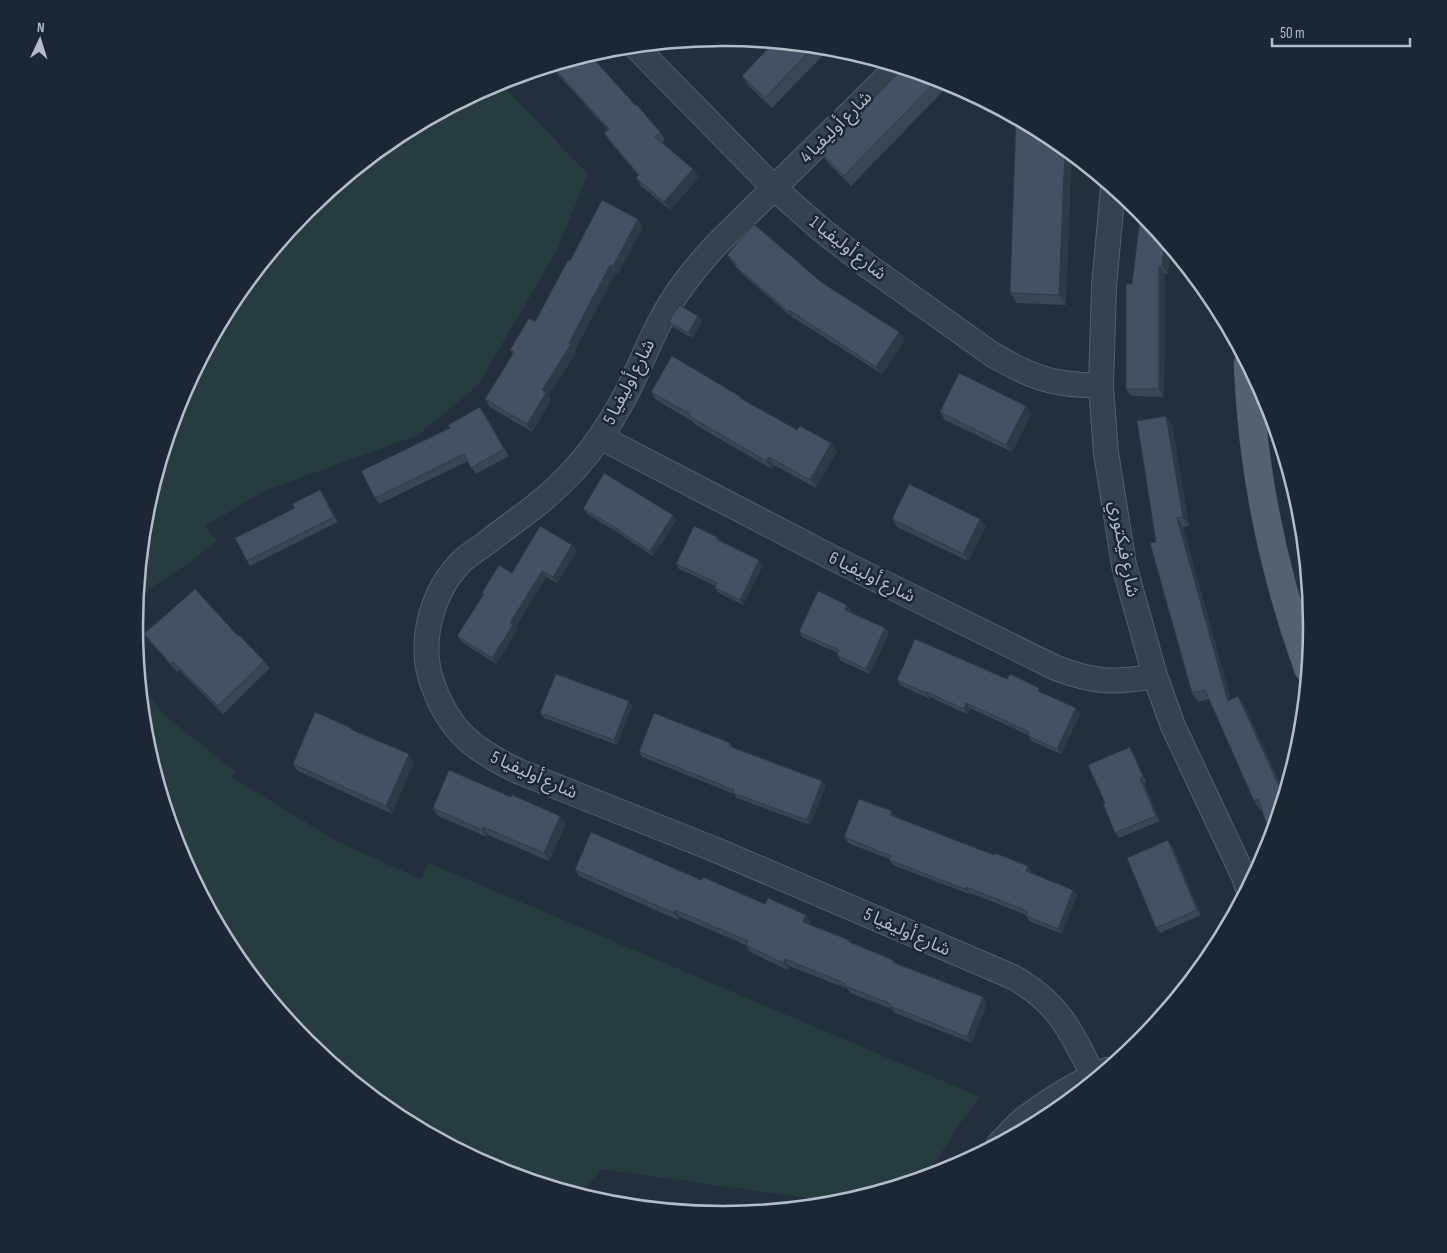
<svg xmlns="http://www.w3.org/2000/svg" width="1447" height="1253" font-family="'Sofia Sans Condensed','Noto Sans Arabic',sans-serif">
  <style>
    .green { fill: #263c3f }
    .lines { fill: none; stroke-linecap: round; stroke-linejoin: round }
    .minor-casing { stroke: #565f6c; stroke-width: 26 }
    .major-casing { stroke: #414a57; stroke-width: 29 }
    .minor { stroke: #38414e; stroke-width: 24 }
    .major { stroke: #56606e; stroke-width: 28 }
    .wall { fill: #3b4654 }
    .shaded-wall { fill: #303945 }
    .building { fill: #455162; stroke: #303945 }
    .labels { text-anchor: middle; dominant-baseline: central; stroke-width: 5; stroke-linejoin: round; paint-order: stroke }
    .street-label { font-size: 18px; fill: #b4bcc9; stroke: #1d2633 }
    .rim { fill: none; stroke: #b4bcc9; stroke-width: 2.5 }
  </style>
  <rect width="100%" height="100%" fill="#242f3e"/>
  <!-- green -->
  <path class="green" d="M 499,82 L 588,174 L 557,251 L 477,386 L 418,435 L 264,491 L 205,526 L 217,541 L 190,562 L 137,597 L 146,511 L 179,401 L 234,299 L 307,210 L 397,137 Z
    M 140,684 L 164,715 L 236,772 L 232,777 L 334,840 L 421,879 L 429,863 L 980,1097 L 961,1122 L 925,1178 L 842,1203 L 602,1169 L 579,1195 L 498,1171 L 396,1116 L 307,1043 L 234,953 L 179,852 L 146,741 Z"/>
  <g class="lines">
    <!-- minor casing -->
    <g class="minor-casing">
      <path id="minor" d="M 635,46 L 774,188 L 823,231 L 868,266 L 993,355 C 1013,366 1034,378 1058,382 C 1072,385 1087,385 1101,386
        M 897,67 L 717,244 C 695,268 676,291 661,320 C 652,336 645,354 637,371 C 627,394 614,417 600,437 C 584,461 562,484 539,503 C 521,517 503,530 485,544 C 478,549 470,554 463,560 C 432,590 417,643 433,685 C 450,733 476,751 520,772 L 716,850 L 1013,977 C 1059,1003 1070,1030 1093,1075
        M 1113,188 L 1104,286 L 1101,386 L 1106,453 L 1124,565 L 1155,676 L 1173,726 L 1244,877 L 1248,889
        M 600,437 L 831,557 L 1056,668 C 1095,683 1115,683 1155,676
        M 999,1144 C 1007,1136 1015,1126 1024,1119 C 1049,1100 1078,1082 1107,1070"/>
    </g>
    <!-- major casing -->
    <g class="major-casing">
      <path id="major" d="M 1248,364 C 1252,468 1273,571 1308,668"/>
    </g>
    <!-- minor -->
    <use href="#minor" class="minor"/>
    <!-- major -->
    <use href="#major" class="major"/>
  </g>
  <!-- wall -->
  <path class="wall" d="M 774,42 L 830,48 L 772,108 L 749,86 L 742,76 Z
    M 585,56 L 660,132 L 665,140 L 662,143 L 699,177 L 670,210 L 641,186 L 636,178 L 638,175 L 609,141 L 604,133 L 608,130 L 552,68 L 550,71 L 547,68 Z
    M 903,68 L 951,83 L 851,186 L 828,163 L 821,153 Z
    M 1016,118 L 1066,305 L 1017,303 L 1010,293 Z
    M 1141,211 L 1168,274 L 1165,274 L 1164,397 L 1131,396 L 1126,389 L 1132,284 Z
    M 638,219 L 643,227 L 618,274 L 616,272 L 575,350 L 576,352 L 548,396 L 551,400 L 532,432 L 490,407 L 485,399 L 513,354 L 510,350 L 535,322 L 570,261 Z
    M 727,255 L 821,282 L 899,332 L 905,340 L 882,374 L 794,318 L 794,319 L 741,273 Z
    M 698,316 L 702,322 L 692,338 L 673,327 L 669,322 Z
    M 651,392 L 741,397 L 743,400 L 797,430 L 831,443 L 837,451 L 816,488 L 774,465 L 772,469 L 694,424 L 692,421 L 656,400 Z
    M 940,412 L 1031,414 L 1012,452 L 945,420 Z
    M 485,414 L 509,456 L 476,474 L 468,461 L 379,504 L 375,498 Z
    M 1172,425 L 1189,526 L 1183,527 L 1231,700 L 1238,696 L 1244,705 L 1285,794 L 1272,839 L 1261,809 L 1260,810 L 1254,801 L 1209,699 L 1198,702 L 1192,693 L 1156,542 Z
    M 320,490 L 324,495 L 338,522 L 250,566 L 247,561 L 295,508 Z
    M 583,509 L 673,515 L 677,520 L 653,556 L 624,537 L 622,535 L 587,514 Z
    M 892,519 L 986,526 L 968,561 L 897,527 Z
    M 717,537 L 721,542 L 763,565 L 743,605 L 719,593 L 715,588 L 716,586 L 679,569 L 676,564 Z
    M 572,545 L 577,551 L 557,583 L 546,577 L 515,628 L 517,631 L 496,664 L 462,642 L 457,636 L 483,595 L 482,593 Z
    M 847,605 L 851,610 L 850,612 L 885,628 L 889,633 L 870,674 L 841,661 L 837,655 L 838,653 L 802,637 L 799,632 Z
    M 144,634 L 238,636 L 264,661 L 270,668 L 223,714 L 179,670 L 177,672 L 150,642 Z
    M 1007,679 L 1043,693 L 1080,714 L 1061,754 L 1031,741 L 1028,735 L 970,708 L 967,714 L 930,697 L 930,699 L 900,685 L 897,680 Z
    M 632,706 L 617,745 L 544,718 L 540,713 Z
    M 351,728 L 353,730 L 414,762 L 392,814 L 298,771 L 293,764 Z
    M 730,743 L 733,748 L 826,786 L 810,825 L 737,798 L 734,794 L 642,757 L 639,752 Z
    M 1130,747 L 1133,752 L 1146,782 L 1144,783 L 1160,821 L 1119,838 L 1115,833 Z
    M 433,808 L 566,824 L 549,861 L 488,835 L 487,837 L 438,816 Z
    M 895,816 L 895,817 L 1031,872 L 1031,873 L 1073,890 L 1077,895 L 1062,934 L 1029,921 L 1026,916 L 1026,915 L 970,893 L 969,894 L 893,865 L 889,860 L 889,859 L 848,843 L 844,837 Z
    M 1172,845 L 1201,915 L 1160,933 L 1156,928 Z
    M 575,870 L 701,880 L 765,904 L 806,915 L 811,922 L 809,924 L 852,943 L 893,960 L 896,964 L 983,997 L 987,1004 L 972,1043 L 895,1013 L 892,1009 L 850,993 L 848,989 L 789,966 L 788,970 L 750,952 L 746,945 L 680,917 L 678,920 L 579,876 Z"/>
  <!-- shaded-wall -->
  <path class="shaded-wall" d="M 1065,148 L 1072,154 L 1066,305 L 1059,295 Z
    M 693,169 L 699,177 L 670,210 L 664,202 Z
    M 638,219 L 643,227 L 618,274 L 613,266 Z
    M 1165,241 L 1171,247 L 1168,274 L 1162,266 Z
    M 610,265 L 616,272 L 575,350 L 576,352 L 548,396 L 551,400 L 532,432 L 527,424 L 542,390 L 569,343 Z
    M 1159,266 L 1165,274 L 1164,397 L 1159,389 Z
    M 789,310 L 794,318 L 794,319 L 788,311 Z
    M 698,316 L 702,322 L 692,338 L 688,333 Z
    M 899,332 L 905,340 L 882,374 L 876,367 Z
    M 1026,406 L 1031,414 L 1012,452 L 1006,445 Z
    M 480,407 L 485,414 L 509,456 L 504,449 Z
    M 1166,416 L 1172,425 L 1189,526 L 1183,517 Z
    M 831,443 L 837,451 L 816,488 L 810,480 Z
    M 769,457 L 774,465 L 772,469 L 766,461 Z
    M 320,490 L 324,495 L 338,522 L 334,517 Z
    M 673,515 L 677,520 L 653,556 L 650,551 Z
    M 1177,518 L 1183,527 L 1234,710 L 1228,701 Z
    M 980,519 L 986,526 L 968,561 L 963,554 Z
    M 572,545 L 577,551 L 557,583 L 553,577 Z
    M 759,560 L 763,565 L 743,605 L 740,600 Z
    M 542,571 L 546,577 L 515,628 L 517,631 L 496,664 L 492,658 L 510,623 Z
    M 847,605 L 851,610 L 848,615 L 845,610 Z
    M 885,628 L 889,633 L 870,674 L 866,669 Z
    M 927,692 L 930,697 L 930,699 L 926,693 Z
    M 1238,696 L 1244,705 L 1285,794 L 1284,797 Z
    M 629,701 L 632,706 L 617,745 L 614,740 Z
    M 966,703 L 970,708 L 967,714 L 964,709 Z
    M 1076,708 L 1080,714 L 1061,754 L 1057,749 Z
    M 1130,747 L 1133,752 L 1146,782 L 1143,777 Z
    M 409,754 L 414,762 L 392,814 L 386,806 Z
    M 1140,778 L 1144,783 L 1160,821 L 1156,816 Z
    M 822,781 L 826,786 L 810,825 L 807,820 Z
    M 892,811 L 895,816 L 894,821 L 890,815 Z
    M 560,816 L 566,824 L 549,861 L 544,853 Z
    M 483,827 L 488,835 L 487,837 L 482,830 Z
    M 1168,840 L 1172,845 L 1201,915 L 1197,910 Z
    M 1028,866 L 1031,872 L 1029,876 L 1026,871 Z
    M 966,887 L 970,893 L 969,894 L 965,889 Z
    M 1073,890 L 1077,895 L 1062,934 L 1058,929 Z
    M 675,910 L 680,917 L 678,920 L 674,913 Z
    M 806,915 L 811,922 L 807,928 L 803,922 Z
    M 785,959 L 789,966 L 788,970 L 783,963 Z
    M 983,997 L 987,1004 L 972,1043 L 967,1037 Z"/>
  <!-- building -->
  <path class="building" d="M 774,42 L 814,46 L 765,98 L 742,76 Z
    M 585,56 L 588,59 L 591,56 L 636,106 L 637,105 L 660,132 L 655,137 L 693,169 L 664,202 L 636,178 L 639,175 L 604,133 L 609,129 L 552,66 Z
    M 903,68 L 938,79 L 844,176 L 821,153 Z
    M 1016,118 L 1051,137 L 1065,148 L 1059,295 L 1010,293 Z
    M 602,200 L 638,219 L 613,266 L 610,265 L 569,343 L 571,344 L 542,390 L 546,393 L 527,424 L 485,399 L 514,352 L 510,350 L 529,318 L 535,322 L 568,260 L 570,261 Z
    M 1141,211 L 1165,241 L 1162,266 L 1159,266 L 1159,389 L 1126,389 L 1126,284 L 1132,284 Z
    M 754,224 L 821,282 L 899,332 L 876,367 L 789,310 L 788,311 L 735,266 L 737,264 L 727,255 Z
    M 679,305 L 698,316 L 688,333 L 669,322 Z
    M 672,356 L 741,397 L 740,398 L 797,430 L 800,426 L 831,443 L 810,480 L 769,457 L 766,461 L 689,416 L 690,414 L 651,392 Z
    M 959,373 L 1026,406 L 1006,445 L 940,412 Z
    M 480,407 L 504,449 L 471,468 L 464,454 L 375,498 L 361,471 L 450,428 L 448,425 Z
    M 1166,416 L 1183,517 L 1177,518 L 1228,701 L 1238,696 L 1284,797 L 1272,839 L 1258,799 L 1254,801 L 1205,690 L 1192,693 L 1150,543 L 1156,542 L 1137,421 Z
    M 604,473 L 673,515 L 650,551 L 621,532 L 621,531 L 583,509 Z
    M 909,484 L 980,519 L 963,554 L 892,519 Z
    M 320,490 L 334,517 L 247,561 L 235,538 L 295,508 L 292,504 Z
    M 540,526 L 572,545 L 553,577 L 542,571 L 510,623 L 513,625 L 492,658 L 457,636 L 484,594 L 482,593 L 499,565 L 512,573 Z
    M 694,526 L 717,537 L 716,539 L 759,560 L 740,600 L 715,588 L 717,583 L 676,564 Z
    M 195,589 L 238,636 L 239,635 L 264,661 L 218,706 L 173,662 L 171,664 L 144,634 Z
    M 818,591 L 847,605 L 845,610 L 885,628 L 866,669 L 837,655 L 839,650 L 799,632 Z
    M 915,639 L 1007,679 L 1010,674 L 1039,688 L 1038,691 L 1076,708 L 1057,749 L 1028,736 L 1029,732 L 966,703 L 964,709 L 927,692 L 926,693 L 897,680 Z
    M 556,674 L 629,701 L 614,740 L 540,713 Z
    M 315,712 L 351,728 L 350,729 L 409,754 L 386,806 L 293,764 Z
    M 654,713 L 730,743 L 729,746 L 822,781 L 807,820 L 733,793 L 734,790 L 639,752 Z
    M 1130,747 L 1143,777 L 1140,778 L 1156,816 L 1115,833 L 1103,804 L 1105,803 L 1088,765 Z
    M 449,770 L 511,797 L 512,795 L 560,816 L 544,853 L 483,827 L 482,830 L 433,808 Z
    M 859,799 L 892,811 L 890,815 L 994,855 L 995,853 L 1028,866 L 1026,871 L 1073,890 L 1058,929 L 1026,916 L 1027,911 L 966,887 L 965,889 L 889,860 L 891,856 L 844,837 Z
    M 591,832 L 701,880 L 703,877 L 765,904 L 768,898 L 806,915 L 803,922 L 849,940 L 849,942 L 893,960 L 892,962 L 983,997 L 967,1037 L 890,1006 L 891,1004 L 845,986 L 846,984 L 785,959 L 783,963 L 746,945 L 748,941 L 675,910 L 674,913 L 575,870 Z
    M 1168,840 L 1197,910 L 1156,928 L 1127,858 Z"/>
  <g class="labels">
    <!-- street labels -->
    <g class="street-label">
      <text transform="translate(836 127) rotate(-45)">شارع أوليفيا 4</text>
      <text transform="translate(848 248) rotate(38)">شارع أوليفيا 1</text>
      <text transform="translate(629 382) rotate(-63)">شارع أوليفيا 5</text>
      <text transform="translate(1124 549) rotate(79)">شارع فيكتوري</text>
      <text transform="translate(872 577) rotate(26)">شارع أوليفيا 6</text>
      <text transform="translate(534 775) rotate(24)">شارع أوليفيا 5</text>
      <text transform="translate(907 932) rotate(24)">شارع أوليفيا 5</text>
    </g>
  </g>
  <!-- crop -->
  <path d="M0 0H1447V1253H0ZM143 626a580 580 0 1 1 1160 0a580 580 0 1 1-1160 0Z" fill="#1d2633" fill-rule="evenodd"/>
  <path class="rim" d="M143 626a580 580 0 1 1 1160 0a580 580 0 1 1-1160 0Z"/>
  <!-- north arrow -->
  <g transform="translate(40 40) rotate(4)" stroke="#1d2633" stroke-width="4" paint-order="stroke">
  <path d="M0-4L9 19L0 12L-9 19Z" fill="#b4bcc9"/>
  <text y="-8" font-size="14" font-weight="bold" text-anchor="middle" fill="#b4bcc9">N</text>
  </g>
  <!-- scale -->
  <path d="M1272 38v8h138v-8" fill="none" stroke="#b4bcc9" stroke-width="2.5"/>
  <text x="1280" y="38" font-size="15" fill="#b4bcc9" stroke="#1d2633" stroke-width="4" paint-order="stroke">50 m</text>
</svg>
